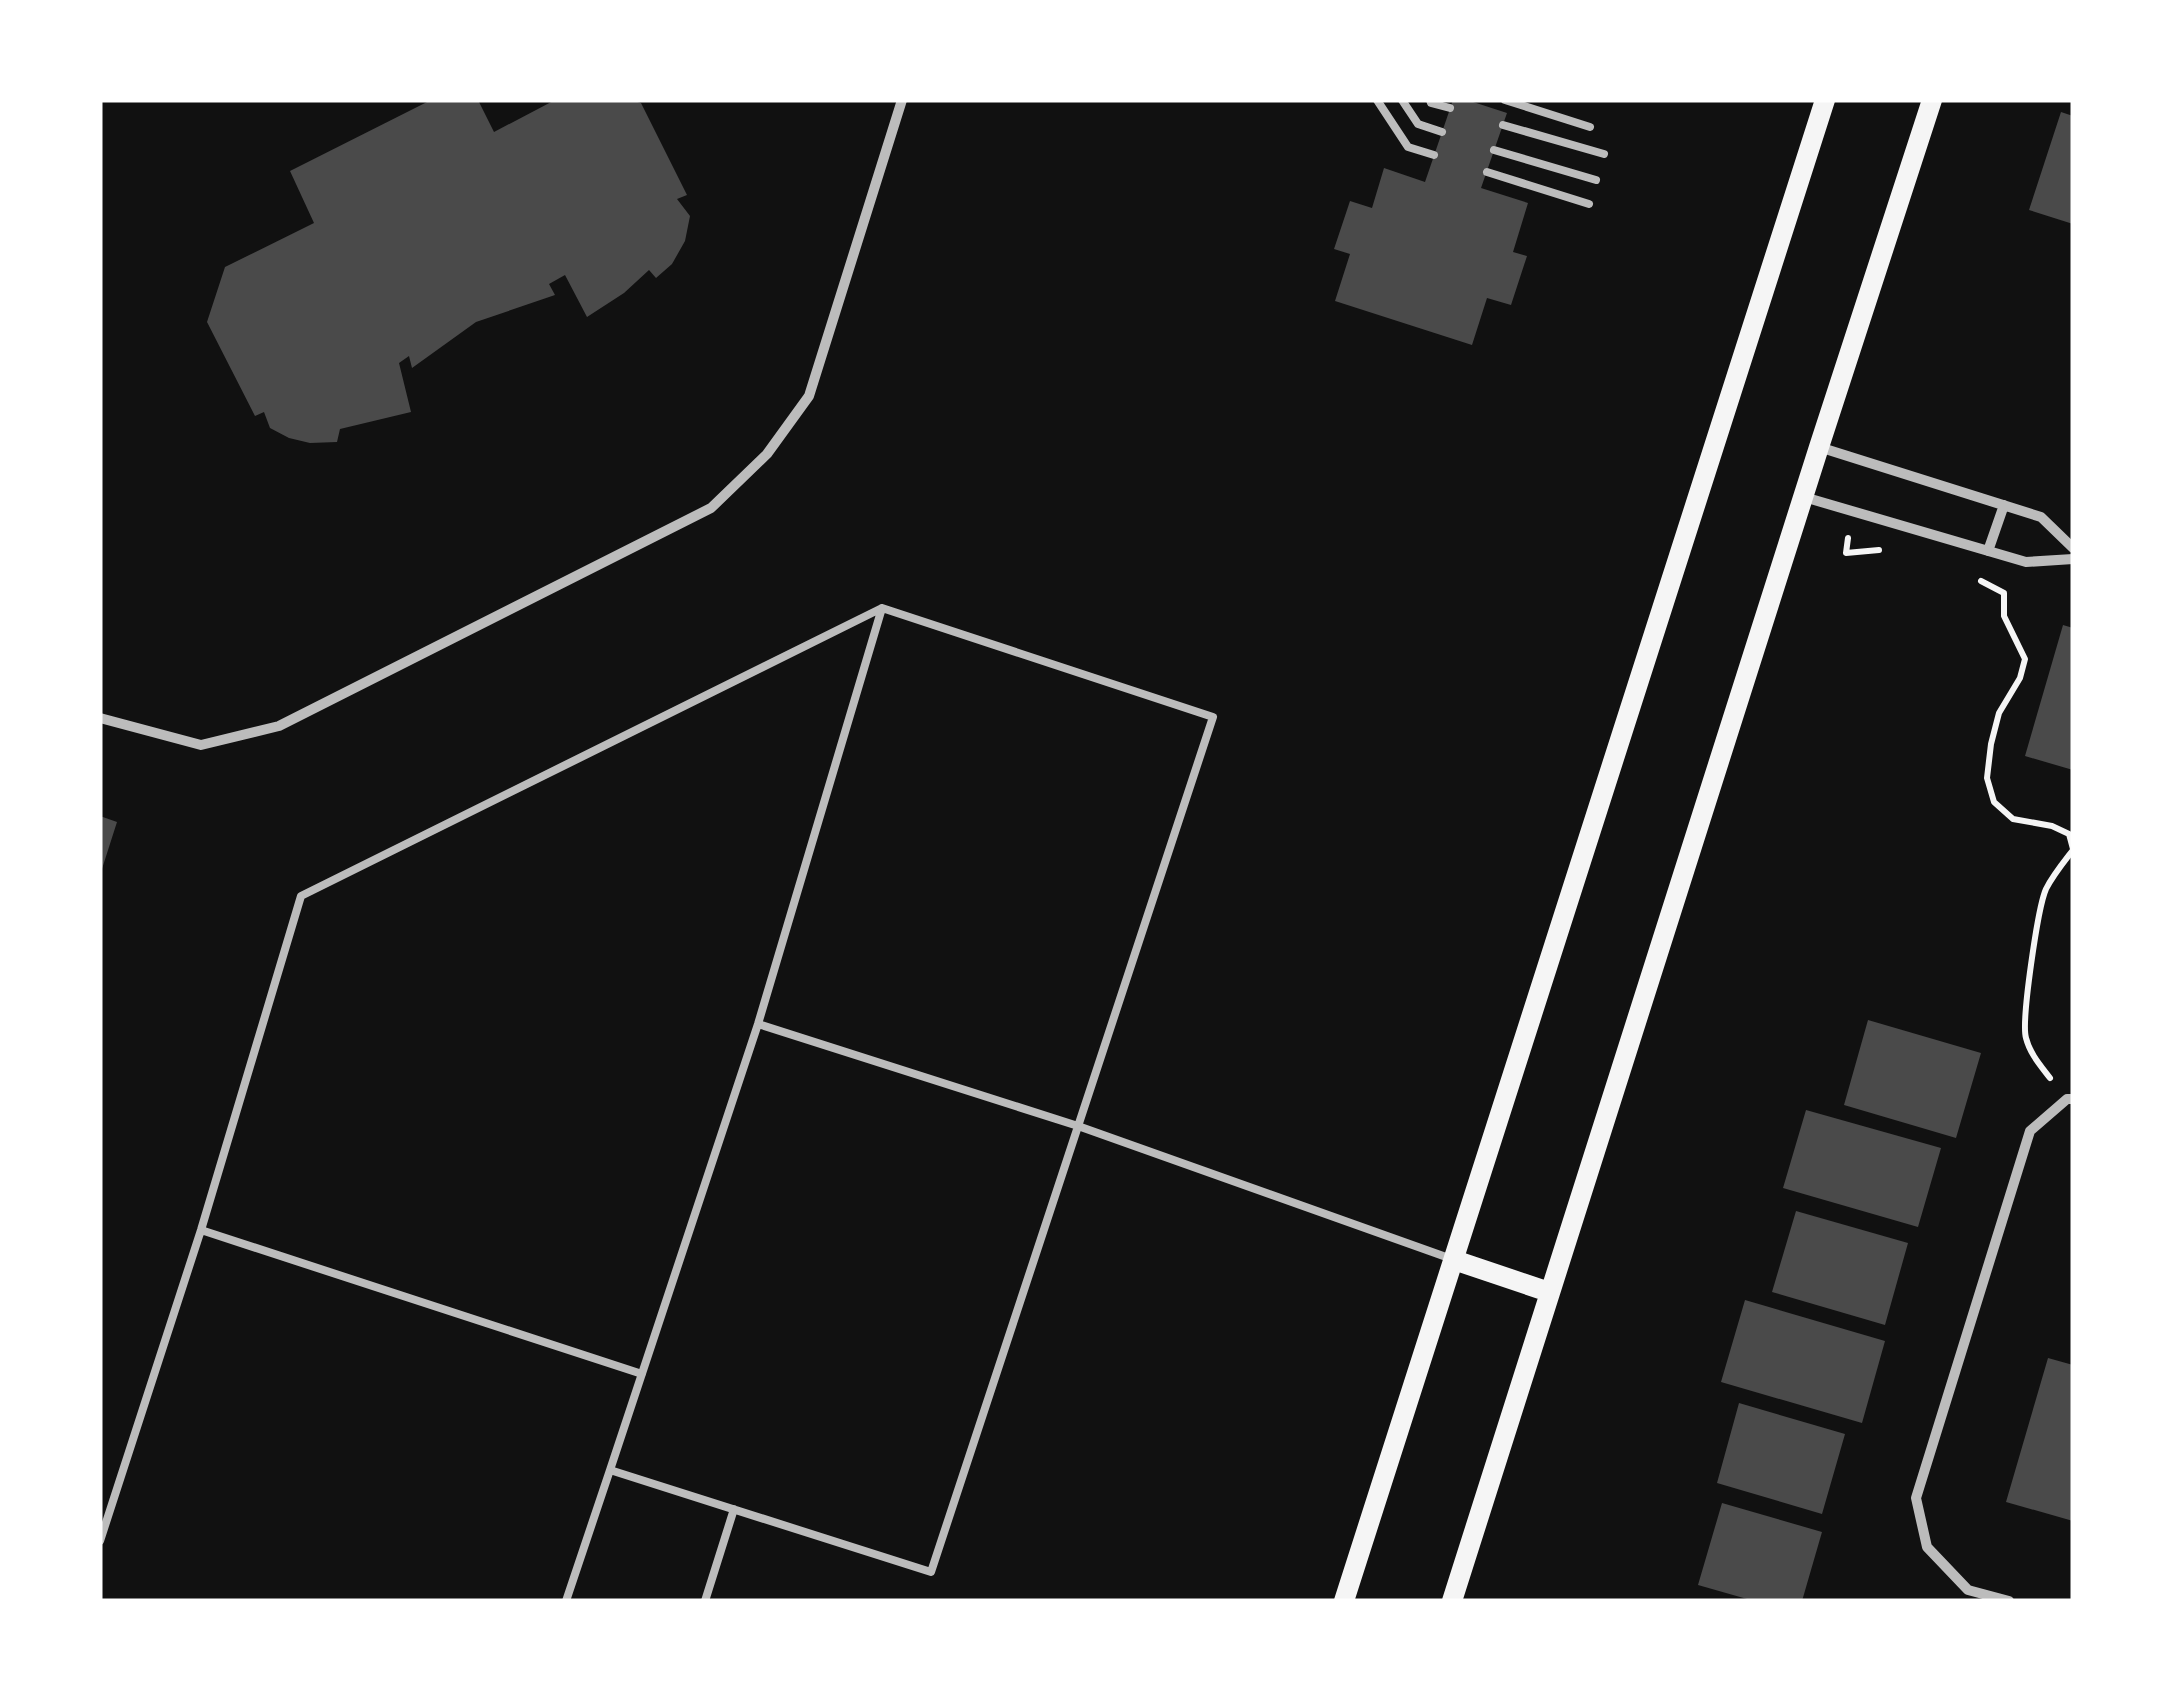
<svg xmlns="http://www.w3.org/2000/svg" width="2173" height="1701" font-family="'Source Serif 4',serif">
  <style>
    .building { fill: #4a4a4a }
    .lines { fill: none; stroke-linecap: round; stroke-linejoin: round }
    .path { stroke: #f5f5f5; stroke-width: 6 }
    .service { stroke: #bcbcbc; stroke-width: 8 }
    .minor { stroke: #bcbcbc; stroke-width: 10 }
    .secondary { stroke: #f5f5f5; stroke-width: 20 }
  </style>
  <rect width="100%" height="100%" fill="#111"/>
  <!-- building -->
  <path class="building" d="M 431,100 L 478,100 L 494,132 L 555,100 L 631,100 L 641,103 L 687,195 L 677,199 L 690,216 L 685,241 L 672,264 L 656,278 L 649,270 L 624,293 L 587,317 L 565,275 L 549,284 L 555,295 L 476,322 L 412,368 L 409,356 L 399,363 L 411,412 L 340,429 L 337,442 L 310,443 L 289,438 L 270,428 L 264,412 L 255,416 L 207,322 L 225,267 L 314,223 L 290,171 Z
    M 1453,100 L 1467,100 L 1507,113 L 1481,188 L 1528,203 L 1513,252 L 1527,256 L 1511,305 L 1487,298 L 1472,345 L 1335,301 L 1350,254 L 1334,249 L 1350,201 L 1372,208 L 1384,168 L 1425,182 Z
    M 2061,112 L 2073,116 L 2073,224 L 2029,210 Z
    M 2063,625 L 2073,628 L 2073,770 L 2025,756 Z
    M 100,816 L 117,822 L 101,872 L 100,872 Z
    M 1868,1020 L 1981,1053 L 1956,1138 L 1844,1105 Z
    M 1806,1110 L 1941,1148 L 1918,1227 L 1783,1188 Z
    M 1796,1211 L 1908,1243 L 1885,1325 L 1772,1292 Z
    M 1745,1300 L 1885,1341 L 1862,1423 L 1721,1382 Z
    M 2048,1358 L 2073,1365 L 2073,1521 L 2006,1502 Z
    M 1739,1403 L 1845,1434 L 1822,1514 L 1717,1483 Z
    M 1722,1503 L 1822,1532 L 1802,1601 L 1754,1601 L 1698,1585 Z"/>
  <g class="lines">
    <!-- path -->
    <path class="path" d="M 1848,538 L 1846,553 L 1879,550
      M 1981,581 L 2004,593 L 2004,616 L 2025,659 L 2020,678 L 1999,713 L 1991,744 L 1987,778 L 1994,802 L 2013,819 L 2052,826 L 2069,834 L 2073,849
      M 2050,1078 C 2041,1066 2030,1054 2026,1038 C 2021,1021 2038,907 2046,889 C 2053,875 2063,863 2073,850"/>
    <!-- service -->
    <path class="service" d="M 1377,100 L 1408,147 L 1434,155
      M 1402,100 L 1418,124 L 1442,132
      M 1430,100 L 1431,103 L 1450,108
      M 1505,100 L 1590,127
      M 1503,125 L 1604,154
      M 1494,150 L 1596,180
      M 1487,172 L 1589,204
      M 758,1024 L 1078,1126 L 1449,1258
      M 201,1230 L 642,1374
      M 610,1470 L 758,1024 L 882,608
      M 100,1541 L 201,1230 L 301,896 L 882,608 L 1213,717 L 931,1572 L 610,1470 L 566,1601
      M 705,1601 L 734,1509"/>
    <!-- minor -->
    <path class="minor" d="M 1819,447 L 2041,517 L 2073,548
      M 1804,497 L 2026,562 L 2073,559
      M 1988,551 L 2004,505
      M 100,718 L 201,745 L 279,726 L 711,508 L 767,454 L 809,396 L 902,100
      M 2009,1601 L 1968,1590 L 1927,1547 L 1916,1498 L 2030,1131 L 2067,1099 L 2073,1099"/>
    <!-- secondary -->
    <path class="secondary" d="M 1454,1260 L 1549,1292
      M 1344,1601 L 1825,100
      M 1452,1601 L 1819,447 L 1932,100"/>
  </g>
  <!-- border -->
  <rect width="2173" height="1701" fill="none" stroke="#ffffff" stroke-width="205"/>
</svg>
